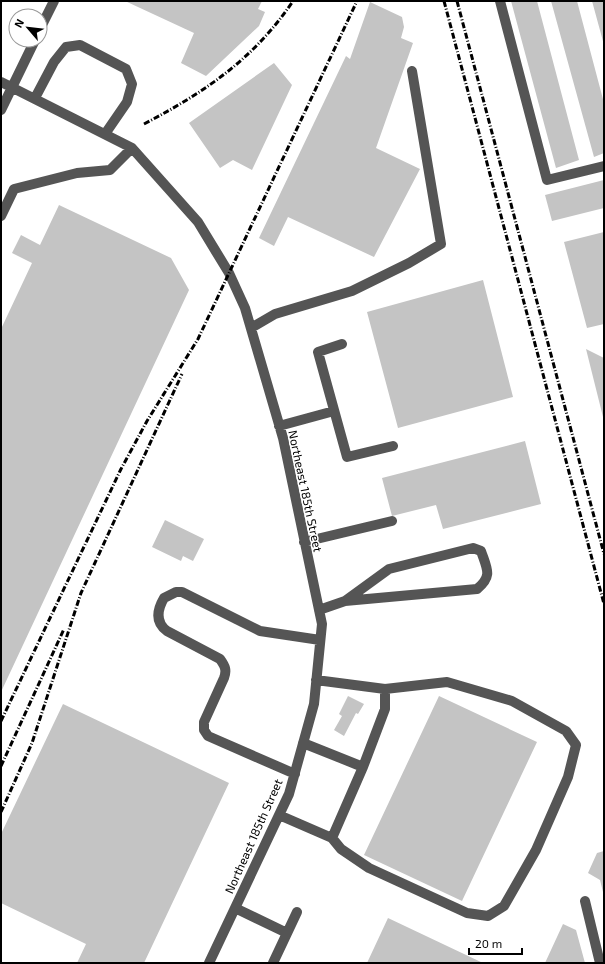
<svg xmlns="http://www.w3.org/2000/svg" width="605" height="964" font-family="'Exo 2',sans-serif">
  <style>
    .building { fill: #c4c4c4 }
    .lines { fill: none; stroke-linecap: round; stroke-linejoin: round }
    .minor { stroke: #555; stroke-width: 10 }
    .rail { stroke: #000; stroke-width: 3; stroke-dasharray: 6 2 1 2; stroke-linecap: butt }
    .labels { text-anchor: middle; dominant-baseline: central; stroke-width: 3; stroke-linejoin: round; paint-order: stroke }
    .street-label { font-size: 12px; fill: #000; stroke: #fff }
  </style>
  <rect width="100%" height="100%" fill="#fff"/>
  <!-- building -->
  <path class="building" d="M 125,1 L 262,1 L 258,9 L 265,12 L 259,26 L 206,76 L 181,63 L 194,33 Z
    M 511,1 L 537,1 L 579,160 L 556,168 Z
    M 551,1 L 577,1 L 604,103 L 604,153 L 594,157 Z
    M 592,1 L 604,1 L 604,45 Z
    M 370,2 L 402,17 L 404,27 L 401,38 L 413,43 L 376,148 L 420,169 L 374,257 L 288,217 L 274,246 L 259,238 L 346,56 L 350,59 Z
    M 274,63 L 292,85 L 252,170 L 233,160 L 220,168 L 189,123 Z
    M 604,180 L 604,208 L 552,221 L 545,195 Z
    M 59,205 L 171,258 L 189,290 L 1,692 L 1,329 L 32,263 L 12,253 L 21,235 L 40,245 Z
    M 604,232 L 604,324 L 587,328 L 564,242 Z
    M 483,280 L 513,397 L 398,428 L 367,312 Z
    M 586,349 L 604,358 L 604,417 L 603,417 Z
    M 525,441 L 541,504 L 443,529 L 436,505 L 392,516 L 382,478 Z
    M 165,520 L 204,539 L 193,561 L 183,556 L 181,561 L 152,547 Z
    M 348,696 L 364,704 L 358,714 L 356,713 L 344,736 L 334,730 L 342,716 L 339,714 Z
    M 439,696 L 537,742 L 462,901 L 364,855 Z
    M 63,704 L 229,783 L 144,963 L 77,963 L 86,944 L 1,903 L 1,834 Z
    M 604,851 L 604,892 L 603,892 L 600,880 L 588,873 L 597,853 Z
    M 388,918 L 483,963 L 367,963 Z
    M 563,924 L 576,930 L 585,963 L 545,963 Z"/>
  <g class="lines">
    <!-- minor -->
    <path class="minor" d="M 500,1 L 547,180 L 604,166
      M 40,29 L 54,1
      M 1,82 L 132,148 L 198,222 L 229,273 L 245,308 L 283,438 L 322,624 L 314,704 L 289,794 L 209,963
      M 35,98 L 54,62 L 66,47 L 80,45 L 126,69 L 132,84 L 127,102 L 105,134
      M 1,110 L 35,40
      M 1,216 L 14,189 L 77,173 L 110,170 L 132,148
      M 251,328 L 275,314 L 352,291 L 409,263 L 441,244 L 412,71
      M 342,344 L 318,352 L 347,457 L 393,446
      M 279,426 L 334,411
      M 304,542 L 392,521
      M 319,610 L 345,601 L 477,589 C 493,576 487,569 481,551 L 473,548 L 389,569 L 345,601
      M 316,680 L 385,689 L 385,709 L 363,767
      M 295,774 L 208,736 L 204,730 L 204,722 L 224,678 C 227,670 225,666 220,659 L 167,631 C 155,622 157,610 164,598 L 176,592 L 182,592 L 260,631 L 320,640
      M 279,815 L 332,838 L 363,767 L 303,743
      M 332,838 L 341,849 L 369,868 L 467,913 L 488,916 L 504,906 L 536,850 L 568,777 L 576,745 L 566,731 L 512,701 L 447,682 L 385,689
      M 585,901 L 600,963
      M 235,908 L 287,933
      M 273,963 L 297,912"/>
    <!-- rail -->
    <path class="rail" d="M 444,1 L 604,604
      M 457,1 L 604,554
      M 144,124 C 205,92 254,59 293,1
      M 1,721 L 121,469 L 147,421 L 198,339 L 357,1
      M 1,766 L 64,629
      M 1,812 L 32,743 L 81,593 L 182,374"/>
  </g>
  <g class="labels">
    <!-- street labels -->
    <g class="street-label">
      <text transform="translate(306 491) rotate(78)">Northeast 185th Street</text>
      <text transform="translate(253 836) rotate(-66)">Northeast 185th Street</text>
    </g>
  </g>
  <!-- border -->
  <rect width="605" height="964" fill="none" stroke="#000000" stroke-width="4"/>
  <!-- north arrow -->
  <g transform="translate(28 28) rotate(298)"><circle r="19" fill="#ffffff" stroke="#999999"/>
  <path d="M0-3L7 15L0 10L-7 15Z" fill="#000000"/>
  <text y="-6" font-size="11" font-weight="bold" text-anchor="middle" fill="#000000">N</text>
  </g>
  <!-- scale -->
  <path d="M469 948v6h53v-6" fill="none" stroke="#000000" stroke-width="2"/>
  <text x="475" y="948" font-size="12" fill="#000000" stroke="#ffffff" stroke-width="3" paint-order="stroke">20 m</text>
</svg>
